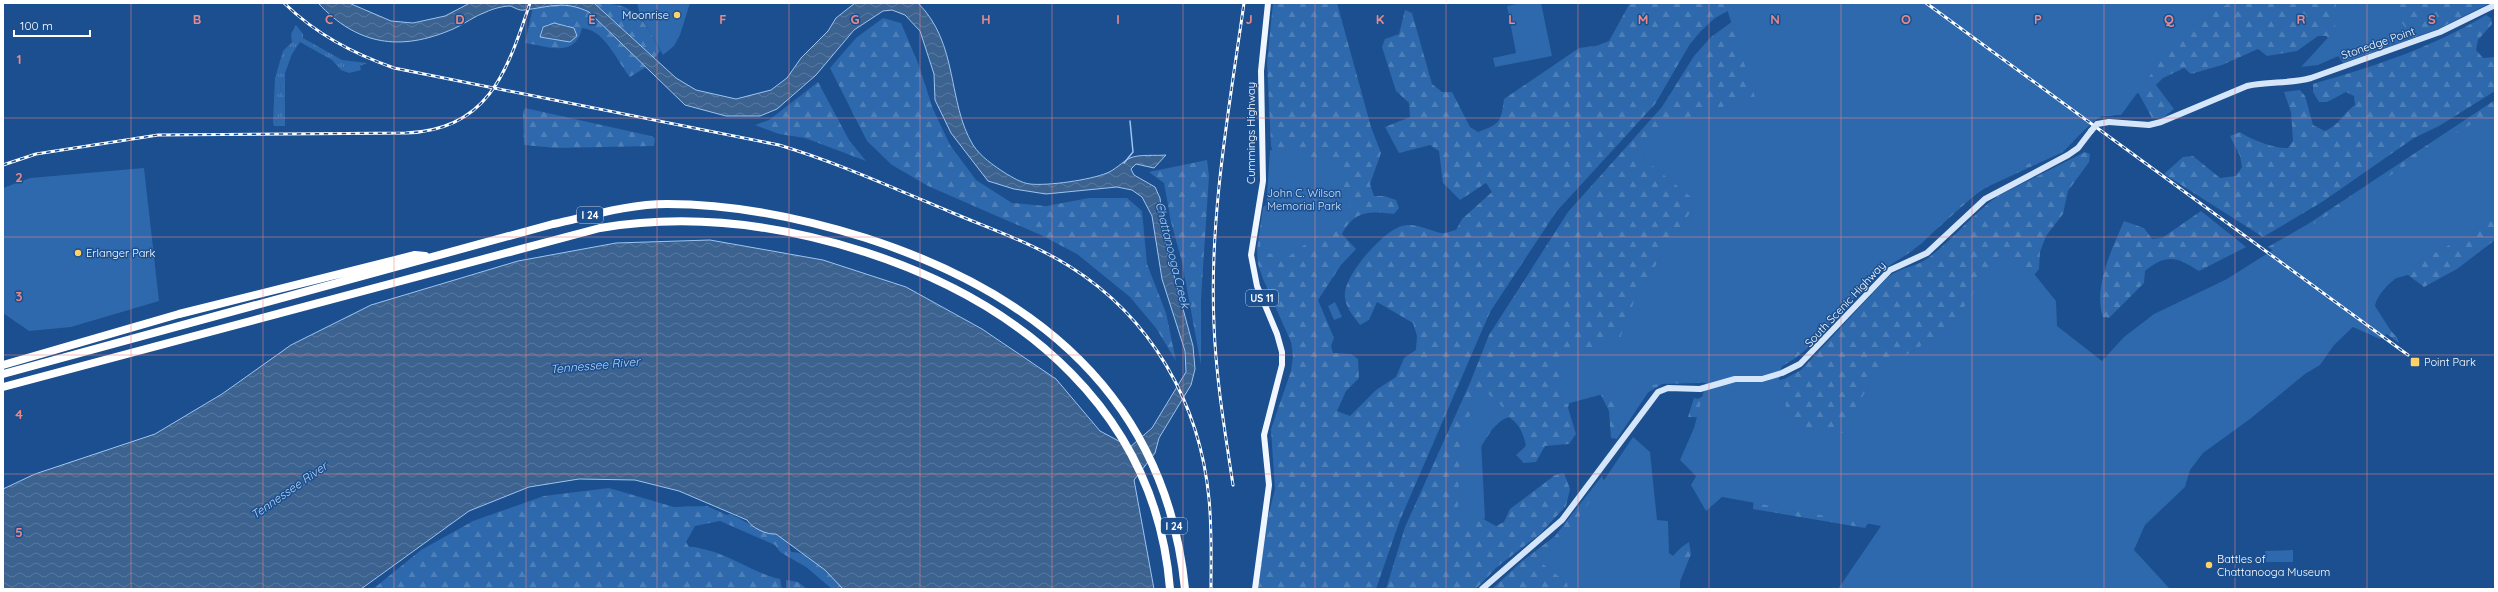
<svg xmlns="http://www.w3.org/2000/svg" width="2498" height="592" font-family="Quicksand,sans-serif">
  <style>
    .grass { fill: url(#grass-tufts) }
    .forest { fill: url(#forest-firs); fill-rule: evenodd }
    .green { fill: #2e69ad }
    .water { fill: url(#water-waves); stroke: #9cc4f0 }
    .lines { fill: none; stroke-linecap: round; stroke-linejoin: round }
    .stream { stroke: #9cc4f0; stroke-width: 1.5 }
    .secondary { stroke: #d6e6fa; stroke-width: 6 }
    .primary { stroke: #f0f6ff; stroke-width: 6 }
    .motorway { stroke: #fff; stroke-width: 8 }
    .rail-casing { stroke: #fff; stroke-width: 3 }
    .rail { stroke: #1b4f8f; stroke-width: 1.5; stroke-dasharray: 4.5; stroke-linecap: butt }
    .secondary-bridge { stroke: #d6e6fa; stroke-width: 6 }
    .grid { fill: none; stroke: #e88989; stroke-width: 1; stroke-opacity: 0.55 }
    .poi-dot { fill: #ffd166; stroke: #1b4f8f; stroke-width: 1.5 }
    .labels { text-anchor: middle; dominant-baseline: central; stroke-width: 3; stroke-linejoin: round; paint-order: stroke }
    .shield { fill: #1b4f8f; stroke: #bbcadd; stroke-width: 1 }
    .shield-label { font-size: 10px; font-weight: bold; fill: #fff }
    .poi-label { font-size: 11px; fill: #fff; stroke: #1b4f8f; text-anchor: start }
    .street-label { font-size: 11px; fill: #fff; stroke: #1b4f8f }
    .park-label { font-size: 11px; fill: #cfe3fa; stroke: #1b4f8f }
    .water-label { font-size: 12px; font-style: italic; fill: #b5d3f5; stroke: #1b4f8f }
    .grid-label { font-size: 13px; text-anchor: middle; font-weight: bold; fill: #e88989; stroke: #1b4f8f; stroke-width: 3; stroke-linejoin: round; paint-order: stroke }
  </style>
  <defs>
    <pattern id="grass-tufts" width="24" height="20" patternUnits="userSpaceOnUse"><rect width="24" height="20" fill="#2e69ad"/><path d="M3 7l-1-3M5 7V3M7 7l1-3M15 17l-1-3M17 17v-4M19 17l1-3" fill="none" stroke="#4d80b9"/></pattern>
    <pattern id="forest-firs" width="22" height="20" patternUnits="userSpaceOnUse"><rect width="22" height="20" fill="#2e69ad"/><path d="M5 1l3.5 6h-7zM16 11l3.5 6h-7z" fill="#4d80b9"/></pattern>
    <pattern id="water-waves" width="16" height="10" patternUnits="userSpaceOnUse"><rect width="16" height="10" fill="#3c6290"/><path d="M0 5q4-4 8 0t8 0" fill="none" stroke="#597aa1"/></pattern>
  </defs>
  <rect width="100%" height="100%" fill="#1b4f8f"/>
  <!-- grass -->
  <path class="grass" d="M 296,25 L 303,34 L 303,38 L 342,60 L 367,63 L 360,66 L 361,70 L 349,73 L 341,70 L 332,60 L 300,42 L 292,54 L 280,87 L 285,98 L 282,105 L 282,117 L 273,123 L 275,78 L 283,51 L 292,42 L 291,34 Z"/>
  <!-- forest -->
  <path class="forest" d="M 594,3 C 636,3 642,16 660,51 L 654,59 Z
    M 1273,3 L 1337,3 L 1371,127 L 1381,153 L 1370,184 L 1374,196 L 1384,196 L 1396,200 L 1399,208 L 1394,214 C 1371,211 1354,210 1342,234 L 1356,249 L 1341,265 L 1318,300 L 1334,338 L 1331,346 L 1333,353 L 1351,354 L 1358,359 L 1359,378 L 1346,391 L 1337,411 L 1350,416 L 1376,390 L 1396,377 L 1404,358 L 1416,350 L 1417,336 L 1413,323 L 1377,302 L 1369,320 L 1360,325 C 1354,317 1346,308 1345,298 C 1341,278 1381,234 1399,227 C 1414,221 1427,230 1441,233 C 1445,234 1451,231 1456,230 L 1462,219 L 1492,192 L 1486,183 L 1460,200 L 1443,183 L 1439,151 L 1430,145 L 1399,153 L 1385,127 L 1410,117 L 1409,103 L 1396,91 L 1382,47 L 1385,39 L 1399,34 L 1405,10 L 1412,13 L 1432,84 L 1442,92 L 1452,92 L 1470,127 L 1478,132 C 1500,124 1501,122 1504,99 L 1579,48 L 1596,46 L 1609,41 L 1630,3 L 1742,3 L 1715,18 L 1701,31 L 1690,44 L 1655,104 L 1556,212 L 1490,312 L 1400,520 L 1376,589 L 1257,589 L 1264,533 L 1275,489 L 1271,429 L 1291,371 L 1293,355 L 1291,342 L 1263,279 L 1258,264 L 1257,250 L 1263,207 L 1271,202 L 1274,155 L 1271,146 L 1267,63 Z
    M 1930,3 L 2336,3 L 2338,19 L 2332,41 L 2326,36 L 2318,36 L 2297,51 L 2267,56 L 2258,49 L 2222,65 L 2191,74 L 2184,68 L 2163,78 L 2156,85 L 2174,109 L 2164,117 L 2152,118 L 2139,94 L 2131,88 L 2107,100 L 2113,116 L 2102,116 L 2094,121 Z
    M 2345,3 L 2490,3 L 2438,29 L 2343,63 L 2337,54 Z
    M 574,4 L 589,12 L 646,67 L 630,77 C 616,60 605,30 582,28 C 575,59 548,46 525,43 L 533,7 ZM 548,24 L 568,25 L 570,42 L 540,37 L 541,28 Z
    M 2486,15 L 2491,18 L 2492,24 L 2478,40 L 2476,50 L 2483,58 L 2495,57 L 2495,91 L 2439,126 L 2414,138 L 2322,202 L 2263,237 L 2164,174 L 2183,157 L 2193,156 L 2220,178 L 2236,176 L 2242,167 L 2240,156 L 2230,136 L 2240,132 C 2249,139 2276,149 2288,148 L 2293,141 L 2291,112 L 2284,92 L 2300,90 L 2305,96 L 2313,125 L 2325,131 C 2342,123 2341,115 2355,105 L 2354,96 L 2346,92 L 2327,102 L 2319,102 L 2313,92 L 2313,84 C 2375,66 2431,48 2486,15 Z
    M 883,18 L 901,23 L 918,63 L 933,109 L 950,145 L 976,180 L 1012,203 L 1046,206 L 1089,198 L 1127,198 L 1142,211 L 1147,264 L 1166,313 L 1176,361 L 1156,328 L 1130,297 L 1077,254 L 1043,236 L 928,186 L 892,165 L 867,141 L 830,68 L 856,38 Z
    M 1733,21 L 2088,126 L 2063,152 L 1987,187 L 1976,194 L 1912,251 L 1878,273 L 1808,348 L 1794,359 L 1781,367 L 1728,373 L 1699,383 L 1662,384 L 1644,395 L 1617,439 L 1611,438 L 1609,411 L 1595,383 L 1570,398 L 1568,408 L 1576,434 L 1569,444 L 1545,446 L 1536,462 L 1524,463 L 1516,455 L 1526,446 C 1523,433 1520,425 1509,417 C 1495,422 1491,431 1484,442 C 1469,465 1453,473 1462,502 L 1477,507 L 1485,520 L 1496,526 L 1504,522 L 1510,509 L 1555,475 L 1564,473 L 1570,489 L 1566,506 L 1540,534 L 1497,567 L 1476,589 L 1386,589 L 1405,527 L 1470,383 L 1489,335 L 1568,212 L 1662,107 L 1694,56 L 1711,37 Z
    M 818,82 L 849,140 L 866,161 L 805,138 L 779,134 L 755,125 L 769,120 Z
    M 2495,100 L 2495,240 L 2457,269 L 2424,287 L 2408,275 L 2393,279 L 2370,300 L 2375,315 L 2397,337 L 2399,343 L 2268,247 L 2308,224 Z
    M 525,108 L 651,136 L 655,138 L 654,146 L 556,148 L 524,145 L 523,112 Z
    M 2085,152 L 2090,154 L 2089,162 L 2068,191 L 2063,214 L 2046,236 L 2040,252 L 2039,269 L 2020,292 L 1865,528 L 1753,509 L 1760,419 L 1688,417 L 1694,398 L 1698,399 L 1710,392 L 1761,385 L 1784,379 L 1801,370 L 1887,278 C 1900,267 1916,267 1928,258 C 1953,240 1972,214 1998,196 Z
    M 1207,160 L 1209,176 L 1201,299 L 1201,365 L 1182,262 L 1171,222 L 1164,183 L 1149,172 Z
    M 2201,211 L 2246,247 L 2199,271 C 2177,257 2167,253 2145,271 L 2144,283 L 2109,318 L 2103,317 C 2093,287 2112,249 2124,221 L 2144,228 L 2152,239 L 2162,238 Z
    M 1602,476 L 1605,484 L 1613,589 L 1492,589 L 1521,562 L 1555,536 Z
    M 609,488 L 674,507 L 707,506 L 727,515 L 730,514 C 741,518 765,536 776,533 L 788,543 L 791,552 C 813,552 829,573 843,589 L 832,589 L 806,567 L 780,552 L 775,545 L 720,521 L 695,526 L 686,542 L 689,547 C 696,546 700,549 707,550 C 732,556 754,573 780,579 L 782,589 L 373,589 L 421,550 L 473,521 L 544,496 Z
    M 1689,542 L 1691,554 L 1677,589 L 1659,589 C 1663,569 1671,553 1689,542 Z
    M 786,580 L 798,582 L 807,589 L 783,589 L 786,589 Z"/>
  <!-- green -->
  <path class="green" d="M 637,3 L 690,3 L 680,35 L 674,46 L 663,55 L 640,15 Z
    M 1521,3 L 1541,3 L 1552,56 L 1495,67 L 1493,58 L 1516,53 L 1507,6 Z
    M 1725,3 L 2229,3 L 2183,31 L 2121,115 L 2100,116 L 2070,143 L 1994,181 L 1961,205 L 1921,244 L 1877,269 L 1821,332 L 1782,365 L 1779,380 L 1791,426 L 1844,433 L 1866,390 L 1879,372 L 1932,339 L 1959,315 L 1998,256 L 2031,270 L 2056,301 L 2057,326 L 2102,361 L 2124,337 L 2154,314 L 2227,279 L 2495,109 L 2495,216 C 2470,240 2382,271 2375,306 L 2391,331 L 2380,339 L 2353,327 L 2334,345 L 2320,365 L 2305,374 L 2250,419 L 2203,453 L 2190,470 L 2185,487 L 2145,525 L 2134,550 L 2170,589 L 1838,589 L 1881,526 L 1722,497 L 1706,511 L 1691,485 L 1696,476 L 1680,460 L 1694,428 L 1706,383 L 1674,380 L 1653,385 L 1623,430 L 1619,431 L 1615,391 L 1566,404 L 1557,358 L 1620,338 L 1637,294 L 1697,202 L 1637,153 L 1659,126 L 1755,97 Z
    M 2336,3 L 2387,3 L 2405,27 L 2318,65 L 2301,67 L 2335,30 Z
    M 285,72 L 285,126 L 274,126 L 273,123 L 282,117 L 282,105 L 285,98 L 280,87 Z
    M 1270,150 L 1296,150 L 1307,162 L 1336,159 L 1351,211 L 1289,256 L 1259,252 L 1266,211 Z
    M 144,168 L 159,301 L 71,327 L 29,331 L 3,313 L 3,188 L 30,178 Z
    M 1335,302 L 1342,317 L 1334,320 L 1328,306 Z
    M 1483,389 L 1509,413 L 1481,440 L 1485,518 L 1458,517 L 1460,435 Z
    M 1633,437 L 1650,452 L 1657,520 L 1668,521 L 1669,553 L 1680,561 L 1680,589 L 1568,589 L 1567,583 L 1538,560 L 1565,538 Z
    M 2293,550 L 2293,562 L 2266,562 L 2265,551 Z"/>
  <!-- water -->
  <path class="water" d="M 318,3 L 349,3 L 391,21 L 413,23 L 445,16 L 470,3 L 594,3 L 676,78 L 696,90 L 736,99 L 771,90 L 787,78 L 801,58 L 828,31 L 836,18 L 855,3 L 918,3 C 959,44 947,102 973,145 C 981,157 993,165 1005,173 C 1012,177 1021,183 1030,184 C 1048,186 1090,180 1107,173 C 1115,170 1122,162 1130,158 C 1139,154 1156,156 1166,155 L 1154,168 L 1136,164 L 1131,169 L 1134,175 L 1155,187 L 1160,198 L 1165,242 L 1193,346 L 1195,369 L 1191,385 L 1159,438 L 1155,453 L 1134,480 L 1154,589 L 843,589 L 825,570 L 776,534 C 767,535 752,528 747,520 L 679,491 L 635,480 L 579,479 L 529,487 L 469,511 L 361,589 L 3,589 L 3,489 L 35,474 L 155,434 L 222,394 L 291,345 L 371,305 L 518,261 L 616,243 L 710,240 L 823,260 L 906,287 L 982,329 L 1056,379 L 1100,431 L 1130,447 L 1152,428 L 1186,372 L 1185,351 L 1162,279 L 1152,216 L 1142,197 L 1132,190 L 1117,187 L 1046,194 L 1014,189 L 988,181 L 951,133 L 935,100 L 934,74 L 920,31 L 905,15 L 892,10 L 883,11 L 854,30 L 816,75 L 777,109 L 760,116 L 726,116 L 685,105 L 589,12 C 564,0 550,7 524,10 C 519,11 514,7 510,6 C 503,6 492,9 486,12 C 474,16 465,24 453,29 C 400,52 357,45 318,3 Z
    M 554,23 L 574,28 L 577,36 L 570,42 L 540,37 L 543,27 Z"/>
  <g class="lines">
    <!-- stream -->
    <path class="stream" d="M 1124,163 L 1133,152 L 1130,121"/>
    <!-- secondary -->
    <path class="secondary" d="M 2109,122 L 2149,125 L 2161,122 L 2247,86 C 2268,81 2290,84 2311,78 L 2440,32 L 2495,5
      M 1482,589 L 1562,520 L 1658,392 L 1668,388 L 1700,389 L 1735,379 L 1762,379 L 1782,373 L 1800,364 L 1890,270 L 1927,253 L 1985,199 L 2068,155 L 2078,148 L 2091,131"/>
    <!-- primary -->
    <path class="primary" d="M 1255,589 L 1269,485 L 1264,435 L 1282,365 L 1282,352 L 1277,334 L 1257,286 L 1251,255 L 1263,181 L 1261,71 L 1268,3"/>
    <!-- motorway -->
    <path class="motorway" d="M 3,365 L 179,314 L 415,255 L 425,256
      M 3,374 L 553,224 C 590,216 629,204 667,204 C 735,204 802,218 866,238 C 1039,294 1166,400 1185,589
      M 3,387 L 600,228 C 690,213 778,224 865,252 C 1023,303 1156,413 1170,589"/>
    <!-- rail casing -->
    <g class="rail-casing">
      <path id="rail" d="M 284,3 C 316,34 352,53 394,68 L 779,145 C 839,163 895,189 953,213 C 991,229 1034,244 1069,266 C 1151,317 1200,403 1209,499 C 1212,529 1211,559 1211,589
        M 1926,3 L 2408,355
        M 3,165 L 36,154 L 158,135 L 406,133 C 489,130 507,71 530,3
        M 1233,485 C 1225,432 1216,379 1214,325 C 1209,218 1229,109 1244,3"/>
    </g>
    <!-- rail -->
    <use href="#rail" class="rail"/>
    <!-- secondary-bridge -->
    <path class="secondary-bridge" d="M 2091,131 L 2097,124 L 2109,122"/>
  </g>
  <!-- grid -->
  <path class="grid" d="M 131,3 L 131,589M 263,3 L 263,589M 394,3 L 394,589M 526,3 L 526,589M 657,3 L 657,589M 789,3 L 789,589M 920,3 L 920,589M 1052,3 L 1052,589M 1183,3 L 1183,589M 1315,3 L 1315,589M 1446,3 L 1446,589M 1578,3 L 1578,589M 1709,3 L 1709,589M 1841,3 L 1841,589M 1972,3 L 1972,589M 2104,3 L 2104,589M 2235,3 L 2235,589M 2367,3 L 2367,589M 3,118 L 2495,118M 3,237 L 2495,237M 3,355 L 2495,355M 3,474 L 2495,474"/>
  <!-- markers -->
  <g class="poi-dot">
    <circle cx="677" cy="15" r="4"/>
    <circle cx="78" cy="253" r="4"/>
    <rect x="2410" y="357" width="10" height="10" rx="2"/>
    <circle cx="2209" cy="565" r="4"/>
  </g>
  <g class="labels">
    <!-- shield labels -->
    <g class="shield">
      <rect x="577" y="207" width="26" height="16" rx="3"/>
      <rect x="1246" y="290" width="32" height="16" rx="3"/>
      <rect x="1161" y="518" width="26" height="16" rx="3"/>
    </g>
    <g class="shield-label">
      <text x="590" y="215">I 24</text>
      <text x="1262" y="298">US 11</text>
      <text x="1174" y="526">I 24</text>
    </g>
    <!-- poi labels -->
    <g class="poi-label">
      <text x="669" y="15" text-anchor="end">Moonrise</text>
      <text x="86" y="253">Erlanger Park</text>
      <text x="2424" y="362">Point Park</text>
      <text x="2217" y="559">Battles of<tspan x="2217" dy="13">Chattanooga Museum</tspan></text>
    </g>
    <!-- street labels -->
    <g class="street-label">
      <text transform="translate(2378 43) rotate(-19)">Stonedge Point</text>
      <text transform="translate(1251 133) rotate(-90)">Cummings Highway</text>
      <text transform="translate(1845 304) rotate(-47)">South Scenic Highway</text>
    </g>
    <!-- park labels -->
    <g class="park-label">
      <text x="1304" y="193">John C. Wilson<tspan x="1304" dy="13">Memorial Park</tspan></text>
    </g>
    <!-- water labels -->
    <g class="water-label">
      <text transform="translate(1173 255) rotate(76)">Chattanooga Creek</text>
      <text transform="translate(595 365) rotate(-5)">Tennessee River</text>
      <text transform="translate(289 490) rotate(-35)">Tennessee River</text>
    </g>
  </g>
  <g class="grid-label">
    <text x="197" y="24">B</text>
    <text x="329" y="24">C</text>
    <text x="460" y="24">D</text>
    <text x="592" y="24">E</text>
    <text x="723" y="24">F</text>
    <text x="855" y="24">G</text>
    <text x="986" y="24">H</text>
    <text x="1118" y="24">I</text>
    <text x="1249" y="24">J</text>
    <text x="1380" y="24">K</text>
    <text x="1512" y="24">L</text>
    <text x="1643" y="24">M</text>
    <text x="1775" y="24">N</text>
    <text x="1906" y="24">O</text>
    <text x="2038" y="24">P</text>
    <text x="2169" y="24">Q</text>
    <text x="2301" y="24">R</text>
    <text x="2432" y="24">S</text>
    <text x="19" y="64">1</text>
    <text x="19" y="182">2</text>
    <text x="19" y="301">3</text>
    <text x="19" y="419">4</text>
    <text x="19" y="537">5</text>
  </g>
  <!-- border -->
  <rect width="2498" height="592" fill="none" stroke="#ffffff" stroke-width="8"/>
  <!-- scale -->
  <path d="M14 30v6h76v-6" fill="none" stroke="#ffffff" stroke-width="2"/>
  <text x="20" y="30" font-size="12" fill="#ffffff" stroke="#1b4f8f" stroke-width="3" paint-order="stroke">100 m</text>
</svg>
